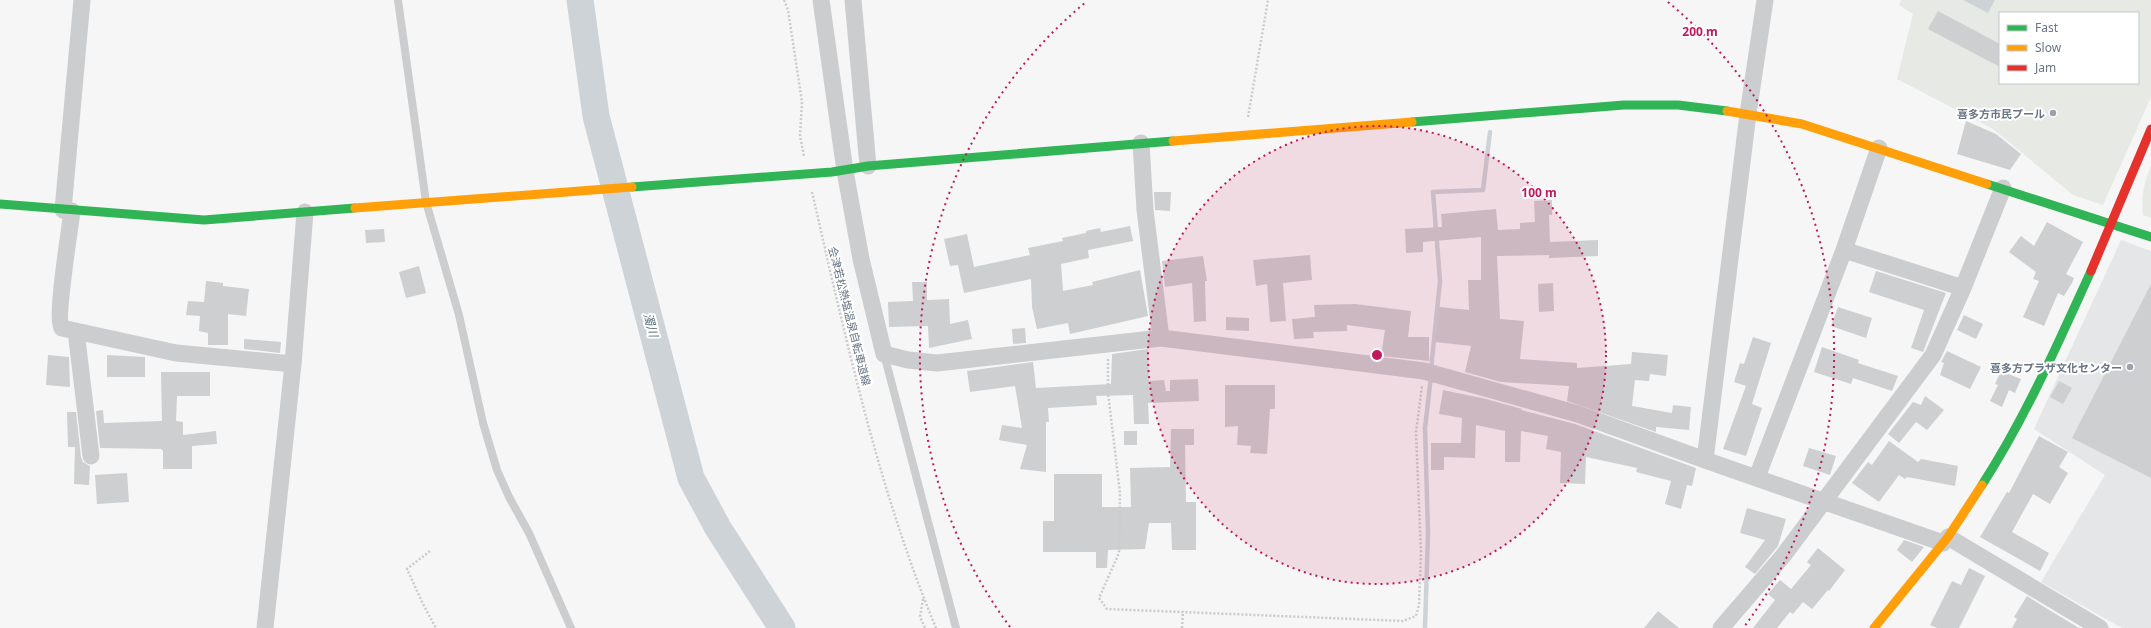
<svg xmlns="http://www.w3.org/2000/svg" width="2151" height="628" font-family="'Noto Sans','Noto Sans JP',sans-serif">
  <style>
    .built { fill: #e5e6e7 }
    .green { fill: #e6e9e4; fill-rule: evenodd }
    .water { fill: #cdd3d7 }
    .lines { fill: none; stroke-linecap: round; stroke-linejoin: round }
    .stream { stroke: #cdd3d7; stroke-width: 4.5 }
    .river { stroke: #cdd3d7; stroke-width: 27 }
    .building { fill: #cdcfd0 }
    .path { stroke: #cacbcc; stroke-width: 2.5; stroke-dasharray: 2 2; stroke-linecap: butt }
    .lane { stroke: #cccdcf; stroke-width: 8 }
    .street { stroke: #cccdcf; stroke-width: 17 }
    .fast { stroke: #30b455; stroke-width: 9 }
    .slow { stroke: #ff9f0a; stroke-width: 9 }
    .jam { stroke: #e5322d; stroke-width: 9 }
    .ring { fill: none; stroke: #c2185b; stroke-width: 2; stroke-dasharray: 2 4 }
    .poi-dot { fill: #9aa2ac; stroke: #fff; stroke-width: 1.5 }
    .labels { text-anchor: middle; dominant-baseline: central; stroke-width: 4; stroke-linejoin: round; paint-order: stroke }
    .poi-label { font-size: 11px; font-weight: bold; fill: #687584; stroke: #fff; text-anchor: end }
    .street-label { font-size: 11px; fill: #687584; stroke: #fff }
    .water-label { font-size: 12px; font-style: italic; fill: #647680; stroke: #fff }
    .centre { fill: #c2185b; stroke: #fff; stroke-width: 2 }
    .ring-label { font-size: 12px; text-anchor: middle; font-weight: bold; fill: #c2185b; stroke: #fff; stroke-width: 4; stroke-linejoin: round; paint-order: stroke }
  </style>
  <rect width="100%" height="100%" fill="#f6f6f6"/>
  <!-- built -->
  <path class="built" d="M 2121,240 L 2151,251 L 2151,628 L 2122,628 L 2041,582 L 2105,475 L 2034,429 Z"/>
  <!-- green -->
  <path class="green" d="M 1901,0 L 2151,0 L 2151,97 L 2103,205 L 2073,195 L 1993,129 L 1897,79 L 1913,14 L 1899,5 ZM 2000,13 L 2138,13 L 2138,83 L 2000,83 Z
    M 2151,166 L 2151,218 L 2143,215 C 2141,197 2144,183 2151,166 Z"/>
  <!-- water -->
  <path class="water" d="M 1963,0 L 1995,0 L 1988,13 Z"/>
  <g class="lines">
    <!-- stream -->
    <path class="stream" d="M 1431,369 L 1440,281 L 1433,192 L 1483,190 L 1490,132
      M 1425,628 L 1428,533 L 1425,428 L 1431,376"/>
    <!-- river -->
    <path class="river" d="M 580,0 L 596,116 L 691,478 L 718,528 L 782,628"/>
  </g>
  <!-- building -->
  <path class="building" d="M 1938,11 L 2000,44 L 2000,67 L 1928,29 Z
    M 1966,121 L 1996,134 L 2021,154 L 2010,170 L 1957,154 Z
    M 1154,192 L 1171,192 L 1170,211 L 1155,210 Z
    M 1552,200 L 1552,215 L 1549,215 L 1550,242 L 1598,240 L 1598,256 L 1549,258 L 1549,255 L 1497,256 L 1500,319 L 1524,321 L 1520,359 L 1577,363 L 1577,368 L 1631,364 L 1632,352 L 1668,355 L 1666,376 L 1650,374 L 1649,381 L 1635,380 L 1632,406 L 1672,413 L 1673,405 L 1691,407 L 1689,430 L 1656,427 L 1656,432 L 1567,401 L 1569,386 L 1501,382 L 1465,372 L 1471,346 L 1435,342 L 1439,307 L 1469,310 L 1468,280 L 1481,280 L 1481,237 L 1423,242 L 1423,252 L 1406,253 L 1405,229 L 1442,227 L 1441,214 L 1496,209 L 1498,230 L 1520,229 L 1520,223 L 1535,222 L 1534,201 Z
    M 2047,222 L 2083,242 L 2066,274 L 2074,278 L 2072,283 L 2064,296 L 2058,293 L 2044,326 L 2023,317 L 2039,281 L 2033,279 L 2036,272 L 2009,252 L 2021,236 L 2034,246 Z
    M 1130,226 L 1133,241 L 1088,250 L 1089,258 L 1061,264 L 1063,291 L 1093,285 L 1092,282 L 1140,270 L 1148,316 L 1070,334 L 1068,323 L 1037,329 L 1032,307 L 1031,279 L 964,293 L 958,265 L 950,266 L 944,239 L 967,234 L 974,267 L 1030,255 L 1028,248 L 1063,241 L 1062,238 L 1086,233 L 1086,231 L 1100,228 L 1101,232 Z
    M 384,229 L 385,242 L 366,243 L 365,230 Z
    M 1310,255 L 1312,280 L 1283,283 L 1286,321 L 1270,322 L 1267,284 L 1256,286 L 1253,260 Z
    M 1203,256 L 1207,281 L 1205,281 L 1206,321 L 1194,322 L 1192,283 L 1165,287 L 1162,261 Z
    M 419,266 L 426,293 L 406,298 L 399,272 Z
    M 1876,271 L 1946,293 L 1923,352 L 1911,348 L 1924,310 L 1869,292 Z
    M 206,281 L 223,283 L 223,286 L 249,289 L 246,316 L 228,314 L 228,345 L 208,345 L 208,333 L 199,331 L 200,316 L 186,315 L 188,301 L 204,302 Z
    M 912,282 L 927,282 L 927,300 L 949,299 L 950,324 L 968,320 L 972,339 L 929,348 L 928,326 L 889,327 L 888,302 L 913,301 Z
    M 1553,283 L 1554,311 L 1539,312 L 1538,284 Z
    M 2151,284 L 2151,478 L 2072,438 Z
    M 1355,304 L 1411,311 L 1408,337 L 1429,337 L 1429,361 L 1381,356 L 1385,330 L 1347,325 L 1347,331 L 1313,332 L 1314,338 L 1294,339 L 1292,319 L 1315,317 L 1314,305 Z
    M 1838,307 L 1872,318 L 1866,338 L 1831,326 Z
    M 1964,315 L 1983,324 L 1976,339 L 1957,330 Z
    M 1226,317 L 1249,318 L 1249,331 L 1226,330 Z
    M 1025,328 L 1026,343 L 1013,344 L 1012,329 Z
    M 1753,337 L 1771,343 L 1752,404 L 1762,408 L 1746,456 L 1723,449 L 1746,386 L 1734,382 L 1740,363 L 1744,364 Z
    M 244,339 L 281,342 L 280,353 L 244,349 Z
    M 1822,347 L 1859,360 L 1858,363 L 1898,376 L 1892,391 L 1853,378 L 1851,384 L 1814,372 Z
    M 1148,349 L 1149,381 L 1164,380 L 1166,391 L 1170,391 L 1170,380 L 1198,379 L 1199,401 L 1148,403 L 1149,424 L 1134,424 L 1133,395 L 1096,396 L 1097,405 L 1048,408 L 1049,422 L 1046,422 L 1046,472 L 1020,469 L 1027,445 L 999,440 L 1002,425 L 1022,428 L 1015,386 L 970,392 L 967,371 L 1033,362 L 1036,388 L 1111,384 L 1112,354 Z
    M 1947,351 L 1981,367 L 1970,389 L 1940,375 L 1944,363 L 1941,362 Z
    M 48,355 L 69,357 L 70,387 L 46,385 Z
    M 107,355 L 145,357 L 145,377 L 107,377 Z
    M 2001,371 L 2021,379 L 2015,393 L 2009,390 L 2002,407 L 1990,401 L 1998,385 L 1995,384 Z
    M 161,372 L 210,372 L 210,396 L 177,396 L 176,421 L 183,422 L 183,435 L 216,431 L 217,444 L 192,446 L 192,469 L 163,469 L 163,451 L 161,449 L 100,448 L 96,411 L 103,410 L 104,423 L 162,421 Z
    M 2059,381 L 2072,388 L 2063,404 L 2050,397 Z
    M 1225,385 L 1275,385 L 1275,409 L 1270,409 L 1267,454 L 1250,453 L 1251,446 L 1237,445 L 1238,426 L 1225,427 Z
    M 1443,390 L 1486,399 L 1522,409 L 1521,410 L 1575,424 L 1696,468 L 1692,486 L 1687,485 L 1681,509 L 1665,504 L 1671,481 L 1636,472 L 1637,468 L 1586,457 L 1585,484 L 1560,483 L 1561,452 L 1546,449 L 1548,436 L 1521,431 L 1520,462 L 1505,462 L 1505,431 L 1476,425 L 1475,458 L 1444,457 L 1444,470 L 1431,470 L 1431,443 L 1461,443 L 1462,418 L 1439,414 Z
    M 1925,396 L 1944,410 L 1927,430 L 1916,422 L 1899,443 L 1888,434 L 1913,402 L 1921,405 Z
    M 67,412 L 76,412 L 81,457 L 83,462 L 90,466 L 89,485 L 74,484 L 75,447 L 68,447 Z
    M 1171,429 L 1194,429 L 1194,445 L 1185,445 L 1186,502 L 1196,502 L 1196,550 L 1172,550 L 1171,523 L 1149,523 L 1145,549 L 1108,550 L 1107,568 L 1096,568 L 1096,552 L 1043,552 L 1043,521 L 1054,521 L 1054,474 L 1102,474 L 1102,507 L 1131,507 L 1130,468 L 1170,467 Z
    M 1124,431 L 1137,431 L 1137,445 L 1124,445 Z
    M 2039,436 L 2068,452 L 2059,467 L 2068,473 L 2050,504 L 2033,494 L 2012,532 L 2049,553 L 2040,571 L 1980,537 L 2007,492 L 2009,493 Z
    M 1889,441 L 1918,462 L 1921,459 L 1958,466 L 1955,486 L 1907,477 L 1905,479 L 1899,475 L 1879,502 L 1852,483 L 1868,462 L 1872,465 Z
    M 1809,448 L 1836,456 L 1830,475 L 1803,466 Z
    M 127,473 L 129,502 L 97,504 L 95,475 Z
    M 1747,508 L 1786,519 L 1778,546 L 1755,574 L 1745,567 L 1765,540 L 1740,533 Z
    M 1904,540 L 1924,547 L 1912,562 L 1897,550 Z
    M 1818,548 L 1845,570 L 1829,591 L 1828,590 L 1812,609 L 1803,602 L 1793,614 L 1790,612 L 1777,628 L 1753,628 L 1775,600 L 1768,594 L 1780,580 L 1791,589 L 1811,565 L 1807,562 Z
    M 1969,568 L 1985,576 L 1959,628 L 1937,628 L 1930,625 L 1952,581 L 1961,585 Z
    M 2027,596 L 2041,605 L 2079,628 L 2012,628 L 2017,619 L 2014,617 Z
    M 1658,611 L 1679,628 L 1644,628 Z"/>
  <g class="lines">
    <!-- path -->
    <path class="path" d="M 784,0 L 788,10 L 802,102 L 800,136 L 804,156
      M 1248,117 L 1268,0
      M 812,192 C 846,339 878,489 936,628
      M 1108,359 L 1108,393 L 1120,493 L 1119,553 L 1099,598 L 1107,609 L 1403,621 L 1416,616 L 1419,605 L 1421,553 L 1416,432 L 1422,386
      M 430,551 L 407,569 L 423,604 L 436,628
      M 923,599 L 920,617 L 925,628
      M 1182,628 L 1183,611"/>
    <!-- lane -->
    <path class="lane" d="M 398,0 L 426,202 L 459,315 L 483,423 L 497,470 L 509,497 L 529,533 L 571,628
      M 884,354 L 956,628"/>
    <!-- street -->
    <path class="street" d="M 821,0 L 845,171 L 861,259 L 884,354 L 908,360 L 937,363 L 1161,338 L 1424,371 L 1578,414 L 1705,460 L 1943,543
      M 853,0 L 868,166
      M 1141,143 L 1145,210 L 1161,338
      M 63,210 L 82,0
      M 72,211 C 70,229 55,319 62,328 L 176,353 L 293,364
      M 1844,250 L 1963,288
      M 76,331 L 91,456
      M 1705,460 L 1748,114 L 1765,0
      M 1757,477 L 1844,250 L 1879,148
      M 1948,537 L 2100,628
      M 265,628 L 293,364 L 305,212
      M 1721,628 L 1783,556 L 1933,355 L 1963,288 L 2003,188"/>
    <!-- fast -->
    <path class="fast" d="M 1412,122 L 1624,105 L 1678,105 L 1727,111
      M 1987,184 L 2151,237
      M 632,187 L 832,172 L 868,166 L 1173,141
      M 0,204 L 204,220 L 355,208
      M 1982,485 C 2026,417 2058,343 2091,271"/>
    <!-- slow -->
    <path class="slow" d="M 1727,111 L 1802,124 L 1987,184
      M 1173,141 L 1412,122
      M 355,208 L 632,187
      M 1874,628 L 1948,537 L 1982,485"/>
    <!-- jam -->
    <path class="jam" d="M 2091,271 L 2151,129"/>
  </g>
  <!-- distance rings -->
  <circle cx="1377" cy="355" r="229" fill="#c2185b" fill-opacity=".12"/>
  <g class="ring">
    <circle cx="1377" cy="355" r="229"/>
    <path d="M1010 627A457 457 0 0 1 1086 2M1668 2A457 457 0 0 1 1744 627"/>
  </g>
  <!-- markers -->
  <g class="poi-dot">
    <circle cx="2053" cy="113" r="4"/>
    <circle cx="2130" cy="367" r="4"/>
  </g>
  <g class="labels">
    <!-- poi labels -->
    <g class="poi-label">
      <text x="2045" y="113">喜多方市民プール</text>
      <text x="2122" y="367">喜多方プラザ文化センター</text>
    </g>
    <!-- street labels -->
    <g class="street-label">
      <text transform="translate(850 316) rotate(76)">会津若松熱塩温泉自転車道線</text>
    </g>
    <!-- water labels -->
    <g class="water-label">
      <text transform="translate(651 325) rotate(75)">濁川</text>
    </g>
  </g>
  <circle cx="1377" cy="355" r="6" class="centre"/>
  <g class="ring-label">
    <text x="1700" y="36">200 m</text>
    <text x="1539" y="197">100 m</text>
  </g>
  <!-- legend -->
  <rect x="1999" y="12" width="140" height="72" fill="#ffffff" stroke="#c3c8ce"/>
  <rect x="2007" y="25" width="20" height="6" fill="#30b455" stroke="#c3c8ce"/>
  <text x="2035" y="32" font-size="12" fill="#687584">Fast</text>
  <rect x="2007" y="45" width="20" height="6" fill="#ff9f0a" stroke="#c3c8ce"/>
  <text x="2035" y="52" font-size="12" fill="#687584">Slow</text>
  <rect x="2007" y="65" width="20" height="6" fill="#e5322d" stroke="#c3c8ce"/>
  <text x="2035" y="72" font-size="12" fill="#687584">Jam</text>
</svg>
